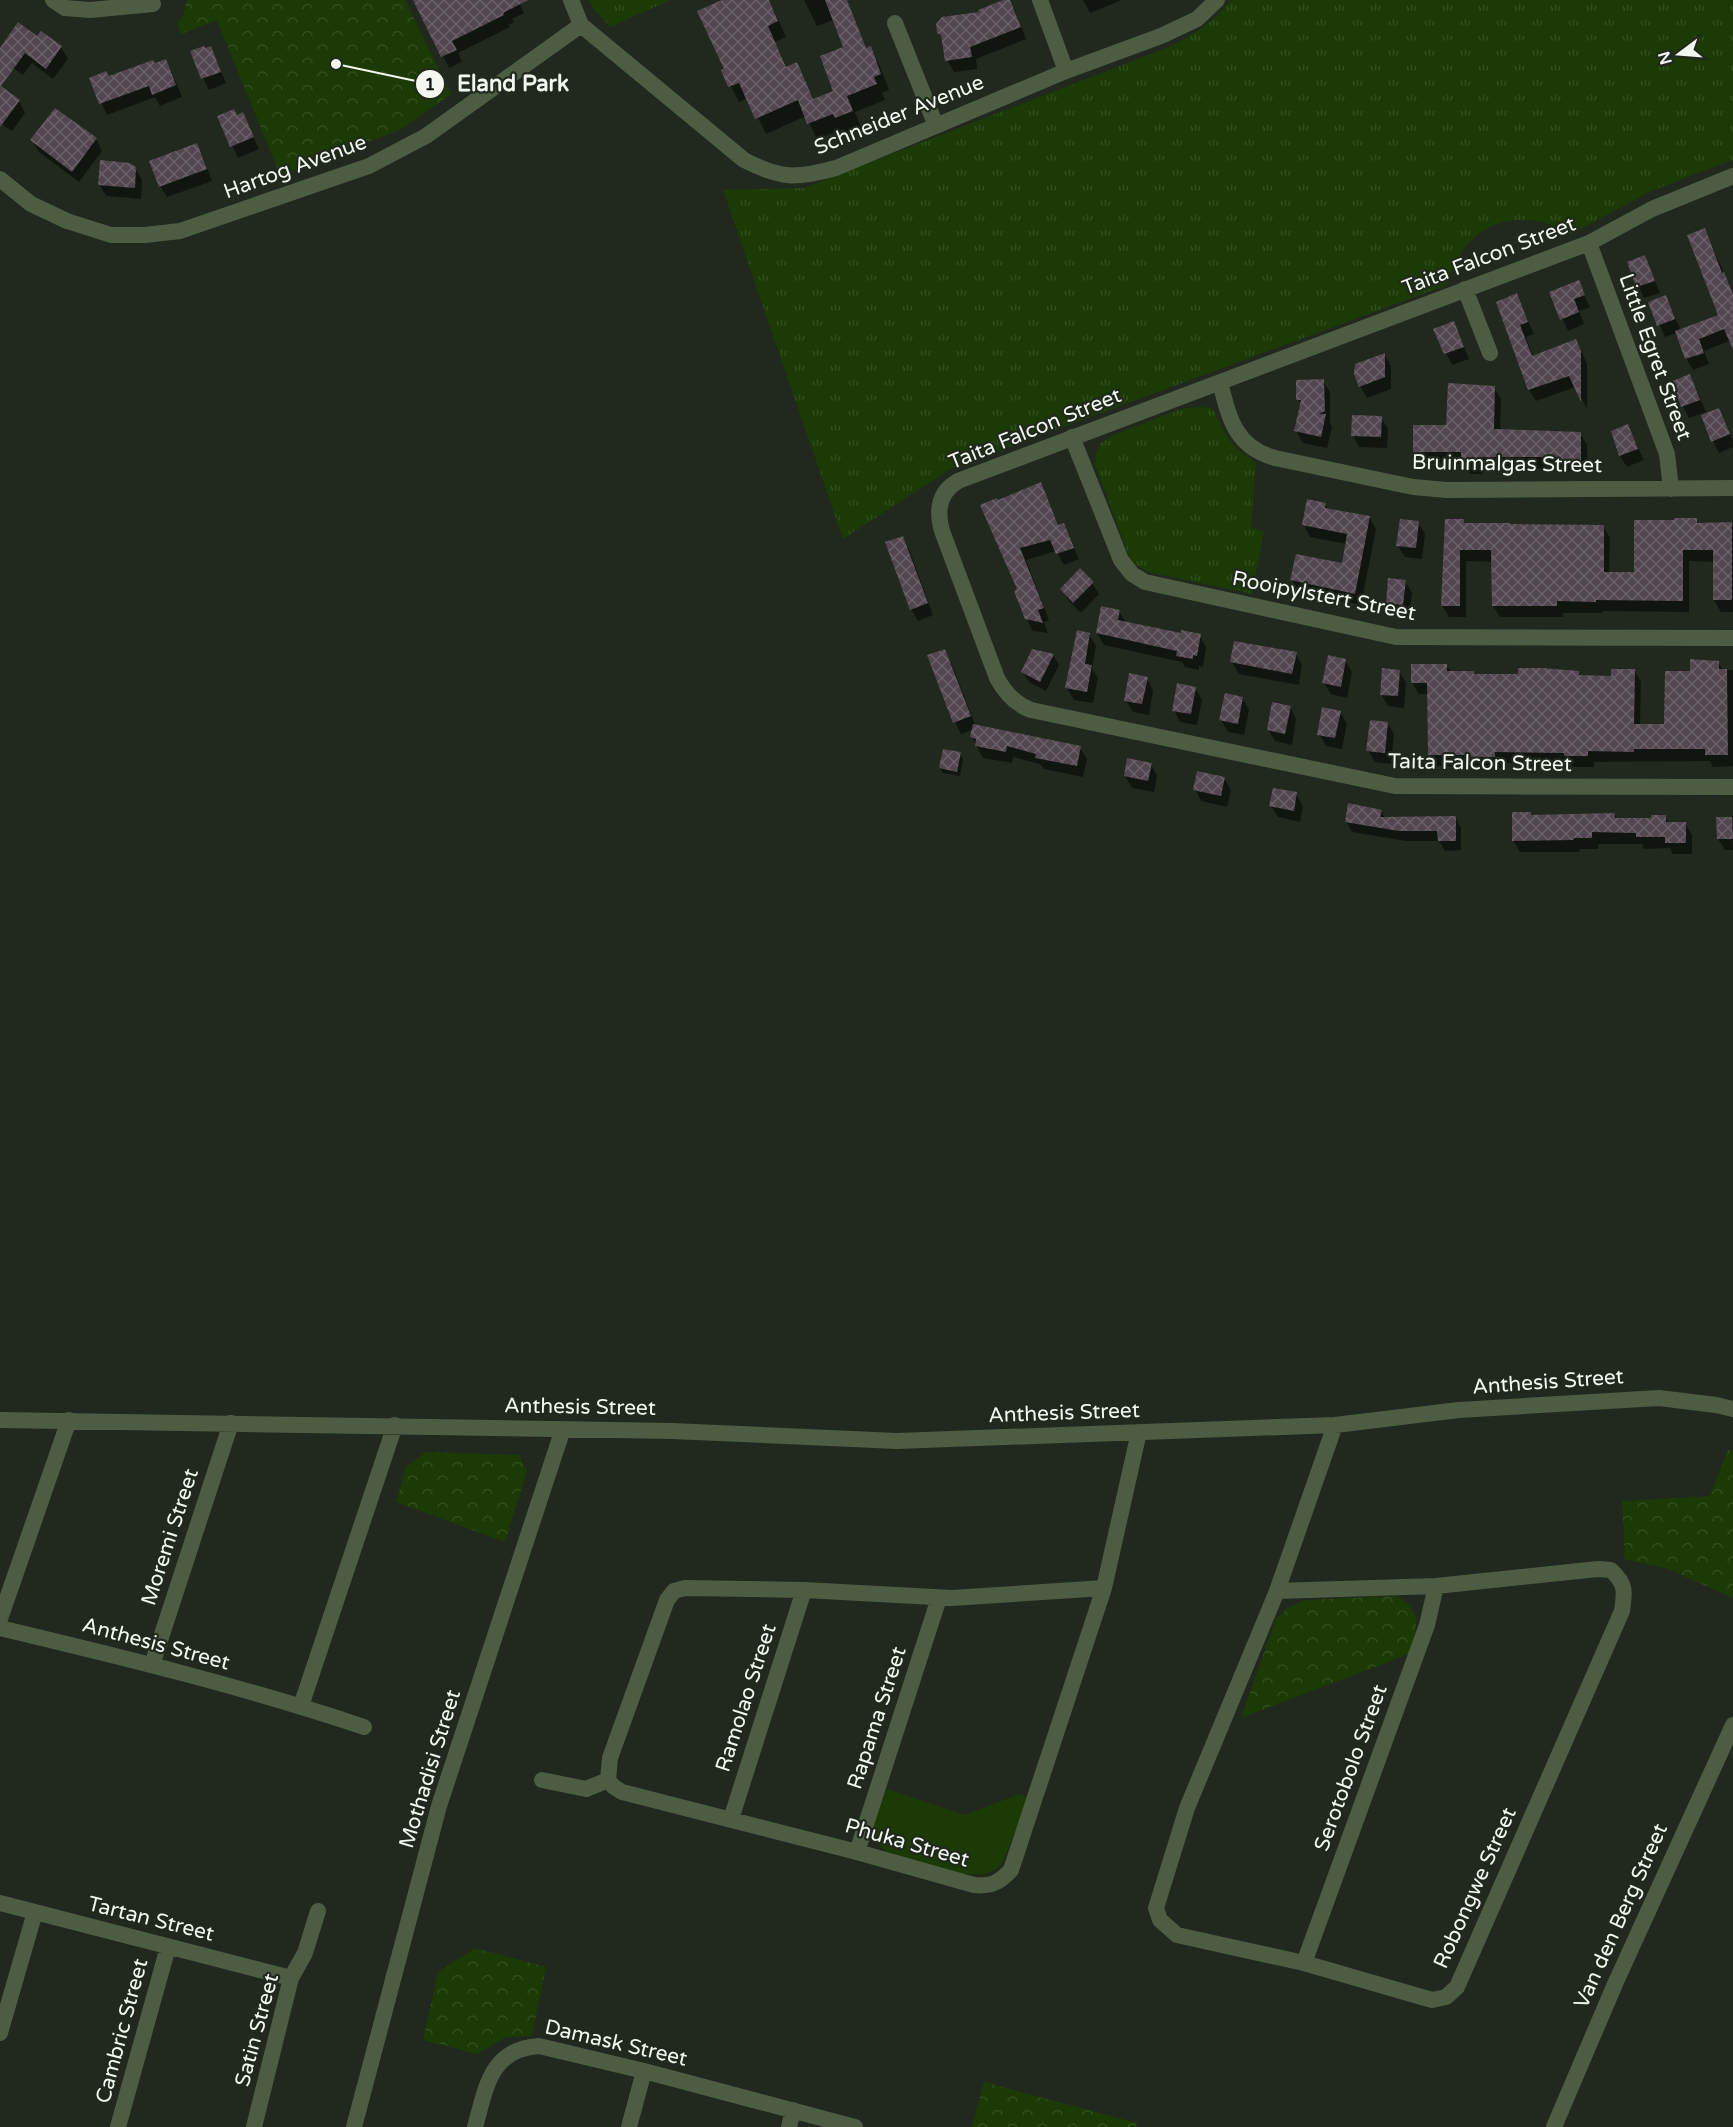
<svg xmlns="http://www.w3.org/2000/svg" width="1733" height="2127" font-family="'Varela Round',sans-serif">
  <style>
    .grass { fill: url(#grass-tufts) }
    .park { fill: url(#park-crowns) }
    .garden { fill: #1b3a05 }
    .shadow { fill: #0007 }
    .building { fill: url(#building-cross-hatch) }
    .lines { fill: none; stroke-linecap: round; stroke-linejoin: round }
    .street { stroke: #4c5d44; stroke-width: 16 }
    .labels { text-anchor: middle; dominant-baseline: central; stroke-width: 4.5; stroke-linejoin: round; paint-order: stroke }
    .street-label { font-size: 21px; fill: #f2f7f0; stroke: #21281e }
    .leader { fill: none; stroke: #f2f7f0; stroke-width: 2 }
    .callout-dot { fill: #f2f7f0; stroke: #21281e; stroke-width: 2 }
    .mark-label { font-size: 18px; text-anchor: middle; font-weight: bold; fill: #111 }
    .callout-label { font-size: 22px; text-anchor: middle; font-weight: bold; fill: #f2f7f0; stroke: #21281e; stroke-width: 4.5; stroke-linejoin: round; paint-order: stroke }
  </style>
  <defs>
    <pattern id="grass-tufts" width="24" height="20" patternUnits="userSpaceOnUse" patternTransform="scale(1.5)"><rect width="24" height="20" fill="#1b3a05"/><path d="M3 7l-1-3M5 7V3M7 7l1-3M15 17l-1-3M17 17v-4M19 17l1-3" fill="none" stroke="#314e1e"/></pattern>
    <pattern id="park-crowns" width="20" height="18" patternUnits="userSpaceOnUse" patternTransform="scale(1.5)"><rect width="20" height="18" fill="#1b3a05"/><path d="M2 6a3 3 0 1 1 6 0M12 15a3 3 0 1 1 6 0" fill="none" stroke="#314e1e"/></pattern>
    <pattern id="building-cross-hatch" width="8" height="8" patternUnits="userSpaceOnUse" patternTransform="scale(1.5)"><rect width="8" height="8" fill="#52464f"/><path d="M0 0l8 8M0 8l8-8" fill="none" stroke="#6b6169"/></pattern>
  </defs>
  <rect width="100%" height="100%" fill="#21281e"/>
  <!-- grass -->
  <path class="grass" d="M 589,0 L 671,0 L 610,27 L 594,9 Z
    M 1231,0 L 1733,0 L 1733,160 L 1651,191 L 1571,234 C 1517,203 1464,224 1447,285 L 950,469 L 843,539 L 723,190 L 804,188 L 1169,47 C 1193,35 1214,22 1231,0 Z
    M 1200,407 L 1210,408 L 1214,411 L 1226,435 L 1236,448 L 1256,463 L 1251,527 L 1264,532 L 1252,594 L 1148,572 L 1135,564 L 1129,556 L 1095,464 L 1096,453 L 1100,444 L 1113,435 L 1184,408 Z"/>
  <!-- park -->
  <path class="park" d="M 187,0 L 405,0 L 451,94 L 400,130 L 280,175 L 217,20 L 181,34 L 177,23 L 183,16 Z
    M 1728,1450 L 1733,1452 L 1733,1598 L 1668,1569 L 1625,1559 L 1622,1501 L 1710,1496 Z
    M 426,1452 L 519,1455 L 527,1471 L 505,1542 L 396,1502 L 406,1467 Z
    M 1397,1596 C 1425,1614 1416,1627 1409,1654 L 1241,1718 L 1276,1619 L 1288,1608 L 1306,1600 Z
    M 475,1948 L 546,1967 L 532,2036 L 506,2037 L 477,2054 L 423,2040 L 438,1972 Z
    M 984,2082 L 1137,2123 L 1136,2127 L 972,2127 Z"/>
  <!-- garden -->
  <path class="garden" d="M 887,1789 L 965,1815 L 1019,1794 L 1027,1797 C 1023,1809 1006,1859 1000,1866 C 977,1888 917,1861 889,1853 C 860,1837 876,1811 887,1789 Z"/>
  <!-- shadow -->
  <path class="shadow" d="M 452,0 L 518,0 L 524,13 L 512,19 L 514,22 L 508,25 L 510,27 L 458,53 L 462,62 L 449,68 L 422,14 Z
    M 725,0 L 769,0 L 786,37 L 775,42 L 787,68 L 796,64 L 814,100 L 835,92 L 845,48 L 834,20 L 817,26 L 804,0 L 846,0 L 865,50 L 870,48 L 879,64 L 889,90 L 882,93 L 885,100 L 855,112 L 861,127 L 845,133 L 843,129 L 817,139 L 806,116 L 766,134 L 748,98 L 739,102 L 723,71 L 726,70 Z
    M 1007,0 L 1009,0 L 1015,11 L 1026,39 L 976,59 L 977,69 L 954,72 L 947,60 L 944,41 L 939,33 Z
    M 1083,0 L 1122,0 L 1090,13 Z
    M 41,33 L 61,47 L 68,59 L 53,79 L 32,63 L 23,75 L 6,63 L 0,52 L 38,38 Z
    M 210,48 L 226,83 L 209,90 L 203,78 L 205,50 Z
    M 166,61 L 172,73 L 182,97 L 160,106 L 155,97 L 107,115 L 91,79 L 109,78 Z
    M 0,87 L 19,101 L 25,113 L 12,131 L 0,123 Z
    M 242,114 L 259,149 L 238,158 L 219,117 L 237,116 Z
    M 96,139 L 102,151 L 79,182 L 39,152 L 32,141 Z
    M 197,145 L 203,157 L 212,181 L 167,197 L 160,186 Z
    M 135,168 L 142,180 L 141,199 L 106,196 L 99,184 Z
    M 1705,230 L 1733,293 L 1733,341 L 1732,340 L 1704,351 L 1709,364 L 1693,370 L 1686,358 L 1677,333 L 1665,337 L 1650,303 L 1665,297 L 1681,330 L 1720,316 Z
    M 1644,257 L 1660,293 L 1644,298 L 1628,263 Z
    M 1578,282 L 1590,307 L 1579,311 L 1584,324 L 1568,331 L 1551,293 Z
    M 1516,295 L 1534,334 L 1526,337 L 1533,357 L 1576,340 L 1587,364 L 1587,409 L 1576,387 L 1536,401 L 1529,390 L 1497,302 Z
    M 1454,323 L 1469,359 L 1452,365 L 1435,330 Z
    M 1385,355 L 1391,366 L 1391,389 L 1367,398 L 1360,386 Z
    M 1690,376 L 1706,412 L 1689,418 L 1683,406 Z
    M 1323,381 L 1330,392 L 1330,423 L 1332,427 L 1327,448 L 1303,443 L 1296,431 L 1301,405 L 1298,399 Z
    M 1494,387 L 1501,399 L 1500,431 L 1580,433 L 1587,445 L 1587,471 L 1567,471 L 1566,468 L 1483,469 L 1483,474 L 1470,474 L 1464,464 L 1421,463 L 1414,452 Z
    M 1719,410 L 1733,441 L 1733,447 L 1719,453 L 1713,441 Z
    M 1381,418 L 1388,429 L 1387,448 L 1359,447 L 1353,435 Z
    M 1627,426 L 1644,460 L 1627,467 L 1620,456 Z
    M 1041,484 L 1059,526 L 1063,524 L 1079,559 L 1064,565 L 1056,551 L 1026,560 L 1049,620 L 1044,622 L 1048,633 L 1033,631 L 1026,618 L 998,501 Z
    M 1325,504 L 1329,511 L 1369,517 L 1376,529 L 1361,605 L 1299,591 L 1292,580 L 1343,565 L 1347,544 L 1310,537 L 1304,525 Z
    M 1696,520 L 1699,524 L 1733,525 L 1733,612 L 1721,612 L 1714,600 L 1714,562 L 1689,561 L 1689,612 L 1602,611 L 1602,613 L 1563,613 L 1563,617 L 1500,617 L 1493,606 L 1493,562 L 1466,561 L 1466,617 L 1449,617 L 1442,605 L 1463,521 L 1465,524 L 1603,526 L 1610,538 L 1609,574 L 1636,573 Z
    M 1418,523 L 1425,534 L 1422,559 L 1405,557 L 1398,546 Z
    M 902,537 L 909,549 L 933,615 L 918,621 L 911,609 Z
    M 1405,581 L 1412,593 L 1409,616 L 1394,615 L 1387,603 Z
    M 1092,583 L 1099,594 L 1081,613 L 1069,601 L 1062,589 Z
    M 1119,611 L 1126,623 L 1182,635 L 1200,636 L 1206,647 L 1203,667 L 1199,666 L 1199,670 L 1185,667 L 1182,662 L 1104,645 L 1097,633 Z
    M 1089,634 L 1096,646 L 1092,669 L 1098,678 L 1093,703 L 1074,700 L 1067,688 Z
    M 944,651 L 951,662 L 976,727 L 1080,748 L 1087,759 L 1083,777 L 1044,769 L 1040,764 L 1013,757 L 1012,763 L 983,758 L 972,737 L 974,729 L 961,734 L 955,722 Z
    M 1296,654 L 1302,665 L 1299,685 L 1239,674 L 1232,662 Z
    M 1053,655 L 1059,665 L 1046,691 L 1029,682 L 1023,672 Z
    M 1345,660 L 1352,672 L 1347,698 L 1331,694 L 1324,683 Z
    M 1718,662 L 1723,670 L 1733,670 L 1733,766 L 1713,767 L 1710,761 L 1594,762 L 1594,767 L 1573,767 L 1571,764 L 1501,763 L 1501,768 L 1479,769 L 1478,766 L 1436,766 L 1429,755 L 1429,694 L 1419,694 L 1412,683 L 1446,665 L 1451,672 L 1475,676 L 1579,673 L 1581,676 L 1613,677 L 1634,670 L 1641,682 L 1640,725 L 1666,725 L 1691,672 Z
    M 1399,671 L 1406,683 L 1404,708 L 1388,706 L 1381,694 Z
    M 1147,679 L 1153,690 L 1149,715 L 1133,712 L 1126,701 Z
    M 1195,688 L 1202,700 L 1197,725 L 1180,722 L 1174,710 Z
    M 1242,698 L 1249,710 L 1244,735 L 1228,732 L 1221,720 Z
    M 1290,707 L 1296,719 L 1292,745 L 1275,741 L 1268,729 Z
    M 1340,712 L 1347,724 L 1342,749 L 1326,746 L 1319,734 Z
    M 1388,723 L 1394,735 L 1391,764 L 1375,762 L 1368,750 Z
    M 960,754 L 963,759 L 960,776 L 943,773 L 940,768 Z
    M 1151,764 L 1157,776 L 1154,792 L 1132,788 L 1125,776 Z
    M 1224,778 L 1231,790 L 1227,807 L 1201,801 L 1195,789 Z
    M 1296,794 L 1303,806 L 1300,822 L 1278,817 L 1271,806 Z
    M 1381,811 L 1385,818 L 1455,817 L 1461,828 L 1461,850 L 1445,851 L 1439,841 L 1406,841 L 1352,832 L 1346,821 Z
    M 1530,813 L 1532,816 L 1615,814 L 1617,819 L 1653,819 L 1665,816 L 1669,823 L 1685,823 L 1692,835 L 1692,854 L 1673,854 L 1670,848 L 1644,849 L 1642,844 L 1598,844 L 1598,849 L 1580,849 L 1579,852 L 1520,852 L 1513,840 Z
    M 1732,820 L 1733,850 L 1725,850 L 1718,839 Z"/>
  <!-- building -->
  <path class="building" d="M 413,0 L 528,0 L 503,13 L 504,15 L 452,41 L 457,50 L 441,57 Z
    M 722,0 L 769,0 L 778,21 L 768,26 L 786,67 L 797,62 L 813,99 L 833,91 L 820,56 L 843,47 L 825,0 L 847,0 L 866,48 L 871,46 L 881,74 L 874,77 L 877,84 L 847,96 L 853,111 L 835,118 L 833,114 L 807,124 L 798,100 L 755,119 L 739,83 L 728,87 L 721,70 L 724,69 L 697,11 Z
    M 1003,0 L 1010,0 L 1021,27 L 970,47 L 972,57 L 945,61 L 941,35 L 937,33 L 936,24 L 942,17 L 979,12 L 978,10 Z
    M 18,22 L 37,36 L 41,31 L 62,46 L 46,69 L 25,53 L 1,86 L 20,100 L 0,127 L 0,48 Z
    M 204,46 L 205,48 L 211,46 L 221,72 L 201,79 L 190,51 Z
    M 166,59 L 176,85 L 152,95 L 149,86 L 99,104 L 89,78 L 106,71 L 109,76 L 153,60 L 155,63 Z
    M 55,108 L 97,138 L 72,172 L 30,140 Z
    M 234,109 L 237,115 L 243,112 L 254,137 L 230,147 L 217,116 Z
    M 197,143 L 207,169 L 159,187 L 149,161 Z
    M 100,160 L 130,163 L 136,167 L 135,188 L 98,185 Z
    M 1705,228 L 1722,273 L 1724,272 L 1733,294 L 1733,350 L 1724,329 L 1699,339 L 1704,353 L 1685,359 L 1675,331 L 1718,315 L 1687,235 Z
    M 1645,255 L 1655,281 L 1636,287 L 1627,262 Z
    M 1579,280 L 1585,295 L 1574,299 L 1579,312 L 1560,320 L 1549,292 Z
    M 1517,293 L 1528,322 L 1520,325 L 1532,356 L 1576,339 L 1581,351 L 1581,402 L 1569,376 L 1528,390 L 1496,302 Z
    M 1666,295 L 1675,319 L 1657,326 L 1648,302 Z
    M 1454,321 L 1464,347 L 1444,354 L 1433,329 Z
    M 1385,353 L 1385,377 L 1359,387 L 1354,374 L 1355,364 Z
    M 1690,374 L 1700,400 L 1681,407 L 1672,381 Z
    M 1324,379 L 1325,411 L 1319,414 L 1326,414 L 1321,437 L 1294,431 L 1301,400 L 1296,400 L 1296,380 Z
    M 1448,383 L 1495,386 L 1494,429 L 1581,432 L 1581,460 L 1559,460 L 1559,457 L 1485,457 L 1477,458 L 1477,463 L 1461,463 L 1461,452 L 1413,452 L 1413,425 L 1446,425 Z
    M 1719,408 L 1730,434 L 1711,442 L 1701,415 Z
    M 1352,415 L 1382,416 L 1381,437 L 1351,436 Z
    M 1628,424 L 1638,449 L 1619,456 L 1611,431 Z
    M 1041,482 L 1058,525 L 1064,523 L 1074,548 L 1056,554 L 1050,540 L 1020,548 L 1044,608 L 1038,610 L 1043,623 L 1025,619 L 1014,591 L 1017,589 L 980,505 L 997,498 L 998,500 Z
    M 1307,499 L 1326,503 L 1325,508 L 1370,516 L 1355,594 L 1290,580 L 1296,554 L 1342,563 L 1347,534 L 1302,525 Z
    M 1674,518 L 1697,518 L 1697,523 L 1732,522 L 1732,600 L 1713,600 L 1713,550 L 1683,550 L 1683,601 L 1596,600 L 1596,602 L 1557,601 L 1557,606 L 1492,606 L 1491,550 L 1460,550 L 1460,606 L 1441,606 L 1445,519 L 1464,519 L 1464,523 L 1510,523 L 1510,524 L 1604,525 L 1604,572 L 1634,572 L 1634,520 L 1674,520 Z
    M 1400,519 L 1419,521 L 1416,548 L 1396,546 Z
    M 903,536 L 928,603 L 910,610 L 885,542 Z
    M 1080,568 L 1094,582 L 1073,603 L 1060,589 Z
    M 1388,578 L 1406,580 L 1403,605 L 1386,603 Z
    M 1101,606 L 1120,610 L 1118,620 L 1181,633 L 1181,630 L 1201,634 L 1197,656 L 1193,655 L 1193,659 L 1176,656 L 1177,651 L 1096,633 Z
    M 1077,630 L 1090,633 L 1085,664 L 1092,665 L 1087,692 L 1065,688 Z
    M 1234,641 L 1297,652 L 1292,674 L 1230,662 Z
    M 945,649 L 971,716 L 953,723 L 927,655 Z
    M 1032,649 L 1054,654 L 1040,682 L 1021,672 Z
    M 1328,655 L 1346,659 L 1341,687 L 1322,683 Z
    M 1690,659 L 1719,661 L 1719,669 L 1727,669 L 1728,755 L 1705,755 L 1705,749 L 1634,749 L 1634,752 L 1588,751 L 1588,756 L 1564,756 L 1564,753 L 1495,752 L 1495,757 L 1471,757 L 1471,755 L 1428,755 L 1427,683 L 1411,683 L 1411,664 L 1447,664 L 1447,671 L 1474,671 L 1474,674 L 1518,674 L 1518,668 L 1542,668 L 1579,671 L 1579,675 L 1611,676 L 1611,669 L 1635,669 L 1634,724 L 1664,724 L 1665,671 L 1690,671 Z
    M 1382,668 L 1400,670 L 1398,696 L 1380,695 Z
    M 1129,673 L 1148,677 L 1142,704 L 1124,701 Z
    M 1177,683 L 1196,687 L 1191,714 L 1172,711 Z
    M 1225,693 L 1243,697 L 1238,724 L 1219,720 Z
    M 1272,702 L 1291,706 L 1285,734 L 1267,730 Z
    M 1322,707 L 1341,711 L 1335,738 L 1317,735 Z
    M 1370,720 L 1388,722 L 1385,753 L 1366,751 Z
    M 973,724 L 1081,746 L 1077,766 L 1035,758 L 1036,754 L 1007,746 L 1006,752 L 975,746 L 976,739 L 970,737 Z
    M 943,749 L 961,752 L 957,772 L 939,768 Z
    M 1127,758 L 1152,763 L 1148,781 L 1124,776 Z
    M 1197,771 L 1225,777 L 1221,796 L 1193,790 Z
    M 1273,788 L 1297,792 L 1294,811 L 1269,806 Z
    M 1348,803 L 1382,810 L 1380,817 L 1456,816 L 1456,841 L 1438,841 L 1437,831 L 1399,831 L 1345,822 Z
    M 1512,812 L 1531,812 L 1531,815 L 1615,813 L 1615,818 L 1651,818 L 1651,815 L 1666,815 L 1666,822 L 1686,822 L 1686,843 L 1665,843 L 1665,837 L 1636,837 L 1636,833 L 1592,832 L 1592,838 L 1574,838 L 1573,840 L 1512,841 Z
    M 1716,817 L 1732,817 L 1733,839 L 1717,839 Z"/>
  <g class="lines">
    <!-- street -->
    <path class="street" d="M 53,0 L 65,8 L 90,10 L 153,4
      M 571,0 L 581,25 L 744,160 C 781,179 796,179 836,168 L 1066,71 L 1161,36 L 1197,19 L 1217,0
      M 1040,0 L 1066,71
      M 895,23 L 936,126
      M 1733,176 L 1652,209 L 1589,243 L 958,481 C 939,492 936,510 942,531 L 997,678 C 1005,693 1015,704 1031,710 L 1395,786 L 1733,787
      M 0,179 L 31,204 L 67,221 L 111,235 L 145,235 L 180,231 L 369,166 L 426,136 L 581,25
      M 1589,243 L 1667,454 L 1671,489
      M 1465,289 L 1490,353
      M 1220,382 C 1229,418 1235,447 1275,458 L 1413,487 L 1447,490 L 1733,488
      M 1072,437 L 1121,560 L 1132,574 L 1145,582 L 1396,637 L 1733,638
      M 0,1420 L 672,1431 L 897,1441 L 1335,1425 L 1459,1410 L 1659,1398 L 1716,1405 L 1733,1409
      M 1104,1588 L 952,1598 L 804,1590 L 685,1588 L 674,1591 L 667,1600 L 610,1758 L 608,1780 L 614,1787 L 622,1792 L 857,1852 L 974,1885 C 991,1887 1000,1882 1011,1870 L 1104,1588 L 1139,1432
      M 1277,1591 L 1436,1586 L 1598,1569 L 1611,1570 C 1626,1584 1625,1591 1622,1611 L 1457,1987 L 1446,1997 L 1432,2000 L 1304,1963 L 1177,1935 L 1160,1920 L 1156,1908 L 1187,1808 L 1277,1591 L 1335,1425
      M 0,1619 L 69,1420
      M 0,1628 C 122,1657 245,1687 364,1727
      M 152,1665 L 231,1423
      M 301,1706 L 395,1425
      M 542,1780 L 586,1789 L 608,1780
      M 731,1819 L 804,1590
      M 857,1852 L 939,1598
      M 0,1903 L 291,1978
      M 1304,1963 L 1427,1625 L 1436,1586
      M 0,2033 L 35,1912
      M 118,2127 L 168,1947
      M 254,2127 L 291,1978 L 305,1953 L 318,1911
      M 354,2127 L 439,1806 L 563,1429
      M 475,2127 C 486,2088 490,2049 539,2046 L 644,2071 L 855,2127
      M 629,2127 L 644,2071
      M 789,2127 L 793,2110
      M 1554,2127 L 1615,1984 L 1733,1725"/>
  </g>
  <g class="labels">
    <!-- street labels -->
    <g class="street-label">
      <text transform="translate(899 115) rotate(-22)">Schneider Avenue</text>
      <text transform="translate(295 167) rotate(-20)">Hartog Avenue</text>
      <text transform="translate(1489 256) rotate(-21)">Taita Falcon Street</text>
      <text transform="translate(1655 357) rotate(70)">Little Egret Street</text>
      <text transform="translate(1035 429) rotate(-22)">Taita Falcon Street</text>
      <text transform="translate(1507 464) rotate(1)">Bruinmalgas Street</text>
      <text transform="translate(1324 596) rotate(11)">Rooipylstert Street</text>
      <text transform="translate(1480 763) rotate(1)">Taita Falcon Street</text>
      <text transform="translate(1548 1382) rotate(-4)">Anthesis Street</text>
      <text transform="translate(580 1407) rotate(1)">Anthesis Street</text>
      <text transform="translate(1064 1413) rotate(-2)">Anthesis Street</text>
      <text transform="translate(170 1537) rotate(-72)">Moremi Street</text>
      <text transform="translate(156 1644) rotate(15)">Anthesis Street</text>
      <text transform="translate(746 1698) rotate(-72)">Ramolao Street</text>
      <text transform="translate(877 1718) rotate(-72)">Rapama Street</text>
      <text transform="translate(1351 1768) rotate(-70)">Serotobolo Street</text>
      <text transform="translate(430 1769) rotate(-73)">Mothadisi Street</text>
      <text transform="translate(907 1843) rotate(16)">Phuka Street</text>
      <text transform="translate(1475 1888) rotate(-66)">Robongwe Street</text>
      <text transform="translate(1621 1916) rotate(-66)">Van den Berg Street</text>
      <text transform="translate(151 1919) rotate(14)">Tartan Street</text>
      <text transform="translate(257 2030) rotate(-75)">Satin Street</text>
      <text transform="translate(122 2031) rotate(-75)">Cambric Street</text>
      <text transform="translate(616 2043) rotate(13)">Damask Street</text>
    </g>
  </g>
  <!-- callouts -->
  <path class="leader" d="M336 64L430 84"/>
  <g class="callout-dot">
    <circle cx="336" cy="64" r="6"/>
    <circle cx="430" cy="84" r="15"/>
  </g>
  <g class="mark-label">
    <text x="430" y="90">1</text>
  </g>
  <g class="callout-label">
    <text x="513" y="91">Eland Park</text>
  </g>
  <!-- north arrow -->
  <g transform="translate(1679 54) rotate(254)" stroke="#21281e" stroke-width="4.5" paint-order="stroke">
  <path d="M0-4.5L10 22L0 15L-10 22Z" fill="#f2f7f0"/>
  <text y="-9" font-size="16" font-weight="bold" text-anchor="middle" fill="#f2f7f0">N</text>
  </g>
</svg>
